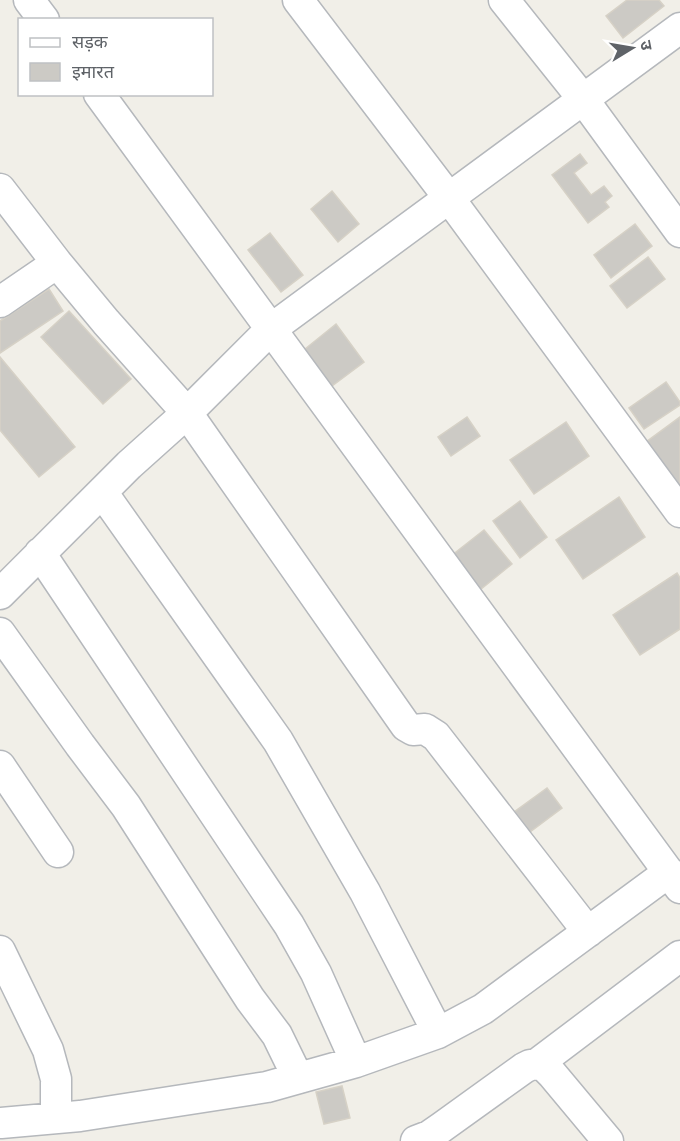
<svg xmlns="http://www.w3.org/2000/svg" width="680" height="1141" font-family="'DM Sans','Noto Sans Devanagari',sans-serif">
  <style>
    .building { fill: #cccac5; stroke: #d6d1c6; stroke-width: 1.5 }
    .lines { fill: none; stroke-linecap: round; stroke-linejoin: round }
    .minor-casing { stroke: #b5b8bc; stroke-width: 33 }
    .minor { stroke: #fff; stroke-width: 30 }
  </style>
  <rect width="100%" height="100%" fill="#f1efe8"/>
  <!-- building -->
  <path class="building" d="M 627,0 L 659,0 L 664,6 L 623,38 L 606,16 Z
    M 580,154 L 587,163 L 574,173 L 591,195 L 604,186 L 612,196 L 605,202 L 609,207 L 588,223 L 552,175 Z
    M 332,191 L 359,224 L 338,242 L 311,209 Z
    M 635,224 L 652,246 L 611,278 L 594,255 Z
    M 270,233 L 303,275 L 281,292 L 248,250 Z
    M 648,257 L 665,279 L 627,308 L 610,286 Z
    M 49,289 L 63,311 L 0,353 L 0,321 Z
    M 69,311 L 131,379 L 103,404 L 41,337 Z
    M 336,324 L 364,362 L 328,389 L 300,353 Z
    M 0,357 L 75,447 L 39,477 L 0,430 Z
    M 666,382 L 680,402 L 680,405 L 644,429 L 629,408 Z
    M 467,417 L 480,436 L 451,456 L 438,437 Z
    M 680,417 L 680,486 L 678,487 L 646,442 Z
    M 566,422 L 589,456 L 534,494 L 510,460 Z
    M 619,497 L 645,537 L 583,579 L 556,540 Z
    M 520,501 L 547,537 L 520,558 L 493,521 Z
    M 484,530 L 512,564 L 475,594 L 447,559 Z
    M 677,573 L 680,578 L 680,629 L 640,655 L 613,615 Z
    M 547,788 L 562,808 L 526,835 L 510,815 Z
    M 342,1086 L 350,1118 L 324,1124 L 316,1092 Z"/>
  <g class="lines">
    <!-- minor casing -->
    <g class="minor-casing">
      <path id="minor" d="M 29,0 L 44,20
        M 298,0 L 449,198 L 680,512
        M 504,0 L 583,99 L 680,232
        M 99,94 L 680,888
        M 0,189 L 57,263 L 106,322 L 187,413 L 406,726 L 413,730 L 425,729 L 436,736 L 588,932
        M 0,302 L 57,263
        M 102,492 L 278,741 L 365,892 L 438,1033
        M 40,553 L 289,925 L 316,973 L 356,1062
        M 0,594 L 129,465 L 187,413 L 271,329 L 680,28
        M 0,633 L 80,745 L 126,806 L 250,999 L 277,1035 L 298,1078
        M 0,766 L 58,852
        M 0,951 L 48,1050 L 56,1079 L 56,1118
        M 537,1064 L 545,1067 L 552,1074 L 608,1141
        M 1,1123 L 80,1116 L 267,1087 L 356,1062 L 438,1033 L 483,1009 L 669,872
        M 416,1141 L 429,1136 L 442,1127 L 524,1068 L 530,1065 L 537,1064 L 680,956"/>
    </g>
    <!-- minor -->
    <use href="#minor" class="minor"/>
  </g>
  <!-- legend -->
  <rect x="18" y="18" width="195" height="78" fill="#ffffff" stroke="#bfc1c3" stroke-width="1.5"/>
  <rect x="30" y="38" width="30" height="9" fill="#ffffff" stroke="#bfc1c3" stroke-width="1.5"/>
  <text x="72" y="48" font-size="18" fill="#5f6368">सड़क</text>
  <rect x="30" y="63" width="30" height="18" fill="#cccac5" stroke="#bfc1c3" stroke-width="1.5"/>
  <text x="72" y="78" font-size="18" fill="#5f6368">इमारत</text>
  <!-- north arrow -->
  <g transform="translate(632 48) rotate(79)" stroke="#ffffff" stroke-width="4.5" paint-order="stroke">
  <path d="M0-4.5L10 22L0 15L-10 22Z" fill="#5f6368"/>
  <text y="-9" font-size="16" font-weight="bold" text-anchor="middle" fill="#5f6368">उ</text>
  </g>
</svg>
